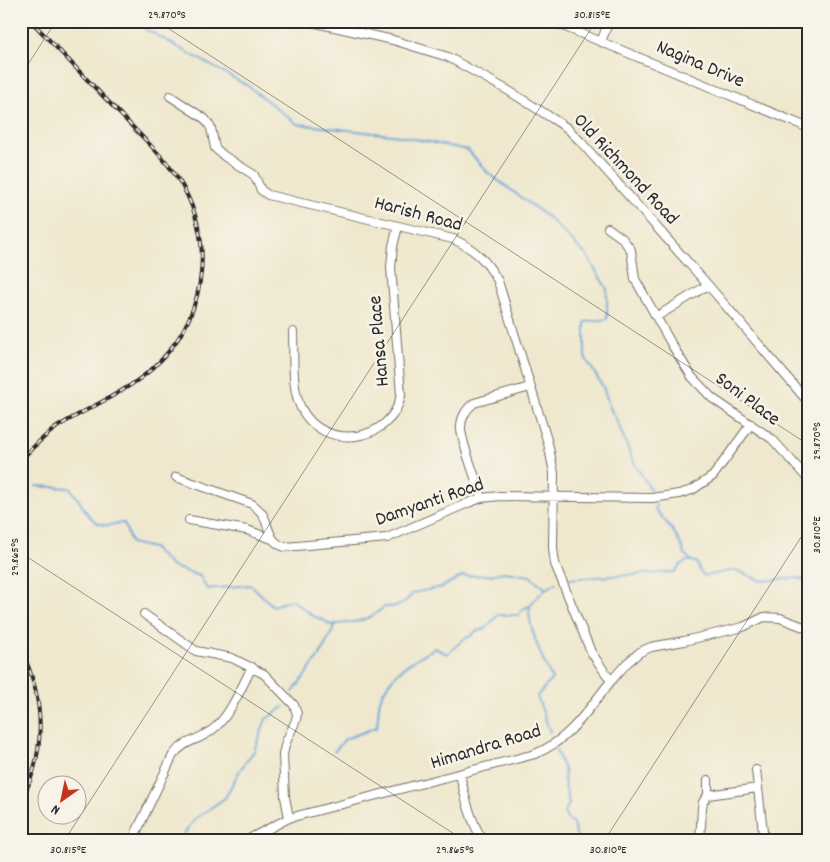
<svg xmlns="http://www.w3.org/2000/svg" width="830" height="862" font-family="Dekko,sans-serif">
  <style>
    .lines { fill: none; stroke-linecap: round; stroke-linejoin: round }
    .stream { stroke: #67a4d9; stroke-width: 2 }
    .minor-casing { stroke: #706d64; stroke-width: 10 }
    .minor { stroke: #fff; stroke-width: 8 }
    .rail-casing { stroke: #2b2b2b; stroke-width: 4 }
    .rail { stroke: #f7f3e8; stroke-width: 2; stroke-dasharray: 5.5; stroke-linecap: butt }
    .ticks { fill: none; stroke: #2b2b2b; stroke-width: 1; stroke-opacity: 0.45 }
    .labels { text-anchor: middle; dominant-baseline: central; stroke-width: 5; stroke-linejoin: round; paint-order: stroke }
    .street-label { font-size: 20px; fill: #2b2b2b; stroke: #f7f3e8 }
    .neatline { fill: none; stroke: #2b2b2b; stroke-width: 2 }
    .ticks-label { font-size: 12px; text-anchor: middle; fill: #2b2b2b }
  </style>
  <rect width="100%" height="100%" fill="#f7f3e8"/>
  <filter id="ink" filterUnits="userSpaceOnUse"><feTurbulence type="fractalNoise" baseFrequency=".02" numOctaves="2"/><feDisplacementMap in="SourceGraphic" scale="10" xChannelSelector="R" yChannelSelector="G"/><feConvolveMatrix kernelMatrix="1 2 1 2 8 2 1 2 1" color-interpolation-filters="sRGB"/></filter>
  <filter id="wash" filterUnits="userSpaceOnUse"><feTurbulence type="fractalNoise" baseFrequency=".0096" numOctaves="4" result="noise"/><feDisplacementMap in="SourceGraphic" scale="20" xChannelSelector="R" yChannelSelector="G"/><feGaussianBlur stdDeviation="1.12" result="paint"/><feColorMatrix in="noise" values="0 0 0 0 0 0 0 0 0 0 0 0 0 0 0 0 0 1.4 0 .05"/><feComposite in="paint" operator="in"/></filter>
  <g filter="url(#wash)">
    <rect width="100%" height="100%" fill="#efe8ce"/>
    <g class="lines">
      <!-- stream -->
      <path class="stream" d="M 131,21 L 248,86 L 297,124 L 400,136 L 468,150 L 488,173 L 549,218 L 587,256 L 607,289 L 607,319 L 585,322 L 585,357 L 603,387 L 610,408 L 617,421 L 633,461 L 651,490
        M 36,486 L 69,488 C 81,498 87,523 104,525 C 110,526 118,523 124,523 L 131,543 L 153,548 L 171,566 L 200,576 L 207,589 L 251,585 L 273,606 L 292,600 L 313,616 L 325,621 L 330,625 L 336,624
        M 656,505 L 655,509 L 674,532 L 684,551 L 683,553 L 691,560
        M 567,579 L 674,572 C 681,564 686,557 697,563 L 700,571 L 705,576 L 735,570 L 762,581 L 797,578 L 809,582
        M 546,589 C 541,594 532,600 530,607 C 525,621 545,665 552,679 L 537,696 L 550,732
        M 293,692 L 320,655 L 336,624 C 355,623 370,620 384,607 C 400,607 403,605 413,593 L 442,587 L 462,576 L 490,575 L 504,572 L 530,576 L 546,589 L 556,583
        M 556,750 L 565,772 L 564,779 L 569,804 L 564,812 L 568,820 L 573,823 L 578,841
        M 334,752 L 345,739 L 377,727 C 378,719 378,708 380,700 C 389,674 411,661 435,648 L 447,654 L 464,639 L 471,636 L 476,631 L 485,629 L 498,615 L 519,615 L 522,609 L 530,606
        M 179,841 L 195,819 L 225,798 L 240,770 L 254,751 L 266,719 L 284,707"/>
    </g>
  </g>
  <g filter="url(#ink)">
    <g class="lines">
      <!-- minor casing -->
      <g class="minor-casing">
        <path id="minor" d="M 307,21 L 393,40 L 448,57 L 509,91 L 547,115 L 567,128 L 580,141 L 708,285 L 809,403
          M 551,21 L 809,128
          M 601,42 L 609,21
          M 170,96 L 205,119 L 211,128 L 215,148 L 224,156 L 254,175 L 261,190 L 268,195 L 453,239 C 475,249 486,260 498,281 L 548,443 L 554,473 L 553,548 L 555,564 L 591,652 L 611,681 C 588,709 570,740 535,754 L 289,818 L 245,841
          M 608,228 L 622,238 L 631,250 L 635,279 L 672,345 L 692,377 L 712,398 L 772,439 L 809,480
          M 656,317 L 708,285
          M 293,332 C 294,355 291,388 301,408 C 323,452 392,443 401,395 L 391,267 L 393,246 L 398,226
          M 176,477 L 252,504 C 256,507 260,510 263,515 C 270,528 268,542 285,547 L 387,538 L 468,503 L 481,498 L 500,496 L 652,498 L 679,494 L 692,490 L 713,476 L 751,424
          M 481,498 C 476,476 464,451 461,430 C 460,419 466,409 474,403 L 530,387
          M 189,520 L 247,530 L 272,539
          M 144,614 L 196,651 L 232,658 L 264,674 L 294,705 L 297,714 L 296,720 L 286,742 L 283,754 L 285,797 L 289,818
          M 611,681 L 627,663 L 640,652 L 651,647 L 684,641 L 743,627 L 764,617 L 780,618 L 809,629
          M 756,770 L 764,841
          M 460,774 C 465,798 470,819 483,841
          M 708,795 L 758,788
          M 132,841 L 173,755 C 185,740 198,741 212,730 C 229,718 242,686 252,667
          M 700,841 L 702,808 L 703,802 L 708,795 L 708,780"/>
      </g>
      <!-- minor -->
      <use href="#minor" class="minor"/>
      <!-- rail casing -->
      <g class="rail-casing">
        <path id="rail" d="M 21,460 C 32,448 43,437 57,427 C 89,407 125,393 153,368 C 204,321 216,249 184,189 C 169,161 144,139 123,117 C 92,85 62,53 31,21
          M 21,650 C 45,699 47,752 21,801"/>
      </g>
      <!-- rail -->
      <use href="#rail" class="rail"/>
    </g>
  </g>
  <!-- ticks -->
  <path class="ticks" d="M 157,21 L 809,445M 21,75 L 56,21M 21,553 L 465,841M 64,841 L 596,21M 604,841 L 809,525"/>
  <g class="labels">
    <!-- street labels -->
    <g class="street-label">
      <text transform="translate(700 65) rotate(23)">Nagina Drive</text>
      <text transform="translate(625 170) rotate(47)">Old Richmond Road</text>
      <text transform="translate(418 215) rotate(15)">Harish Road</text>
      <text transform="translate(380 341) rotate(-95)">Hansa Place</text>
      <text transform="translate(747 400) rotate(37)">Soni Place</text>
      <text transform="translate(430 503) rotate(-19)">Damyanti Road</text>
      <text transform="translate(486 748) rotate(-17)">Himandra Road</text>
    </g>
  </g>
  <!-- margin -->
  <rect width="830" height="862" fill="none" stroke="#f7f3e8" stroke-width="55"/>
  <!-- north arrow -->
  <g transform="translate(62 800) rotate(213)"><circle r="24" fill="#f7f3e8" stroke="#a5a39c"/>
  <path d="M0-4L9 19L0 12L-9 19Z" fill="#c8321e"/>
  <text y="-8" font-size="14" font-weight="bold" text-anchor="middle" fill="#2b2b2b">N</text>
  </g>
  <rect x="28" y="28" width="774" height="806" class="neatline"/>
  <g class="ticks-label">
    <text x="167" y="18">29.870°S</text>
    <text x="592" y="18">30.815°E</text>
    <text transform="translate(816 441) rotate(-90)" y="4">29.870°S</text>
    <text transform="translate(816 535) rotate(-90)" y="4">30.810°E</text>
    <text transform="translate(14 557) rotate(-90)" y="4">29.865°S</text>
    <text x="68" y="853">30.815°E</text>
    <text x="455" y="853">29.865°S</text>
    <text x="608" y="853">30.810°E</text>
  </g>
</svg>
